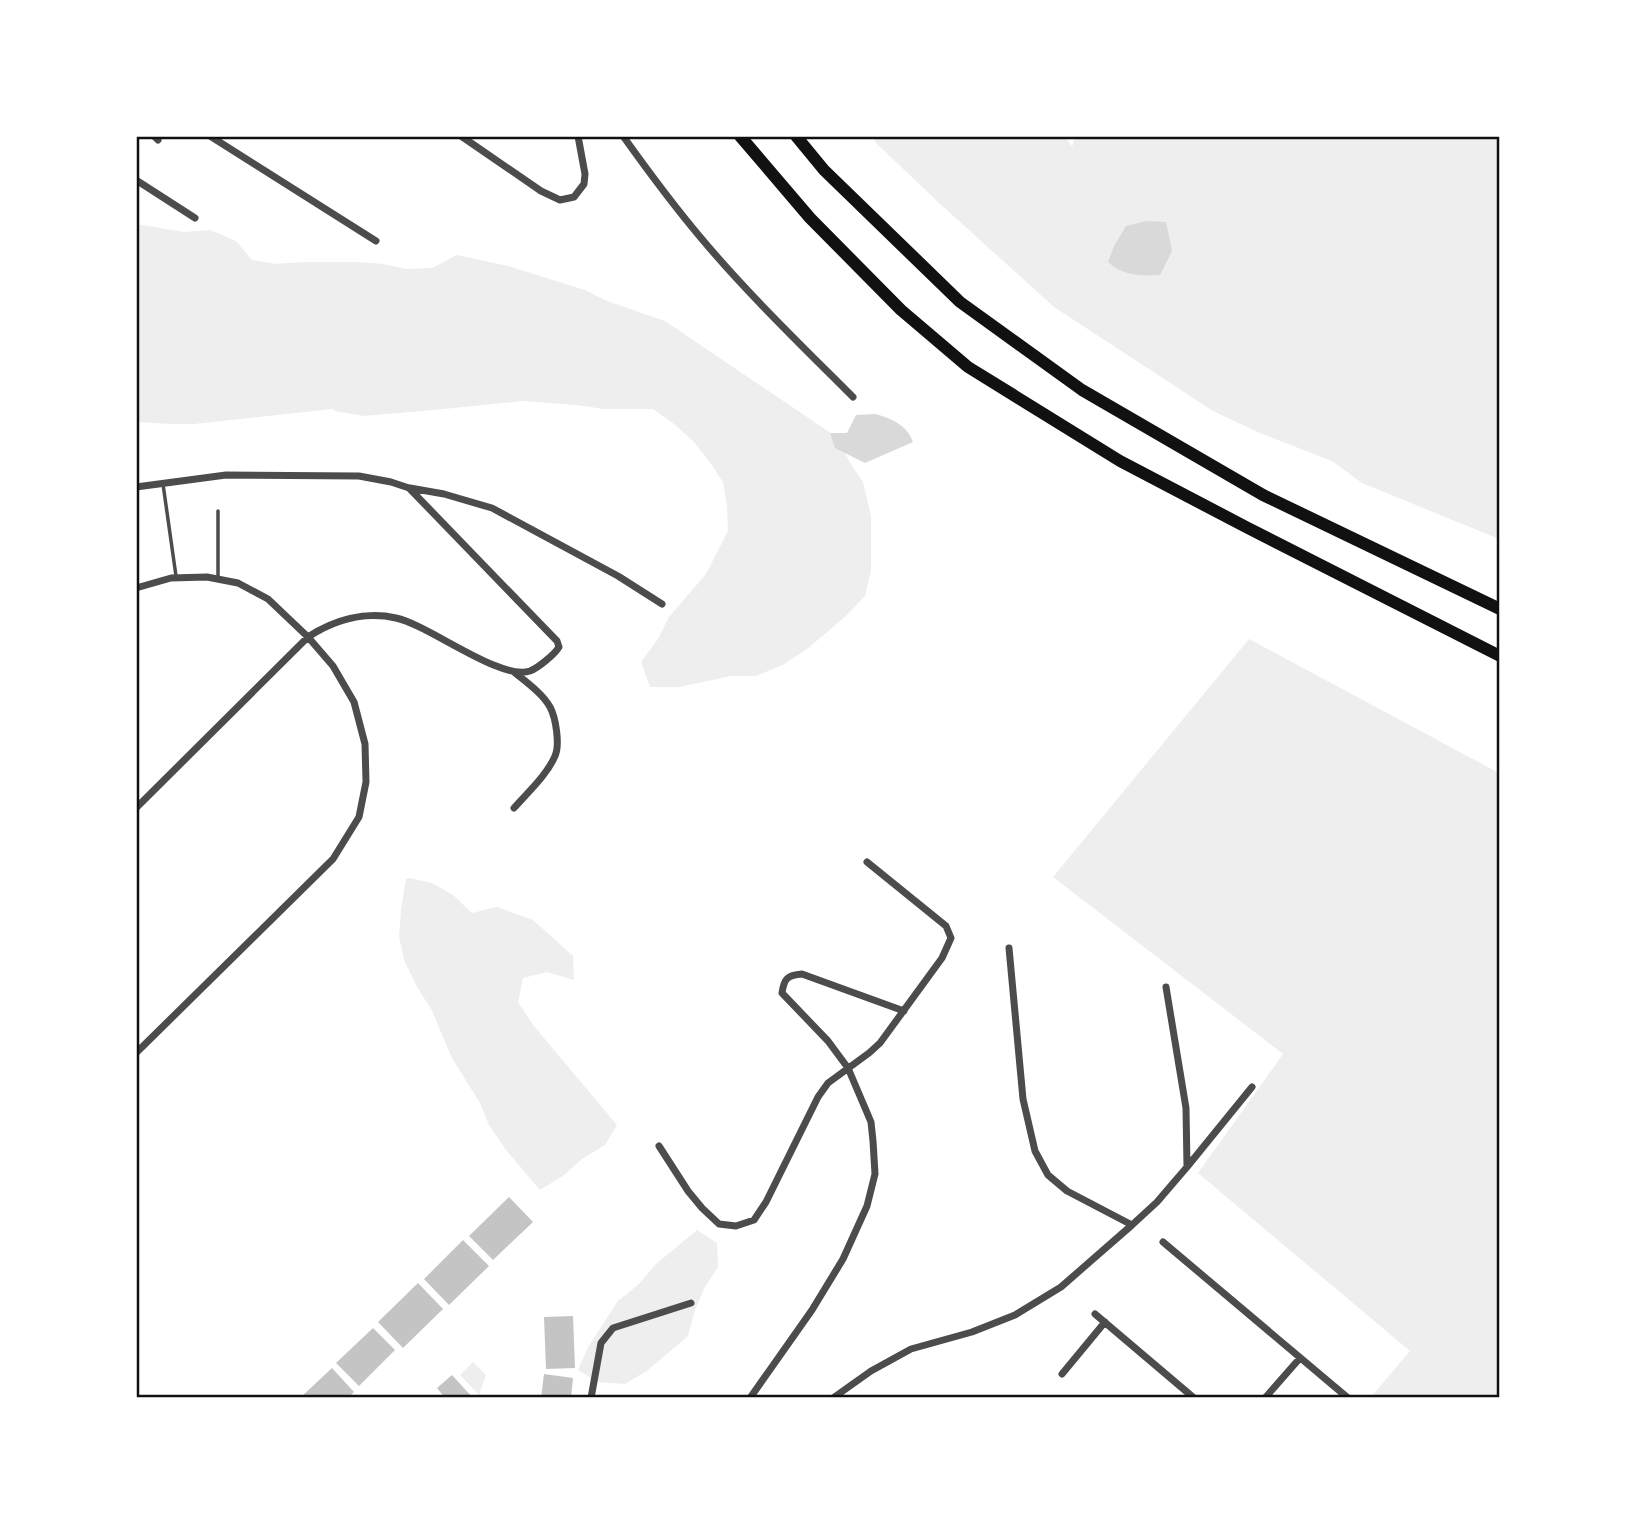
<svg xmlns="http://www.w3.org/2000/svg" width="1636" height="1534" font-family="Figtree,sans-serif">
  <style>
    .green { fill: #eee }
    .water { fill: #d9d9d9 }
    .building { fill: #c4c4c4 }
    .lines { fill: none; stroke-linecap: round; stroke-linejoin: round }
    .service { stroke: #4c4c4c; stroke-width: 3.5 }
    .minor { stroke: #4c4c4c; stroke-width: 7 }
    .motorway { stroke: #111; stroke-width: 12 }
    .neatline { fill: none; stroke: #111; stroke-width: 2.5 }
  </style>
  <rect width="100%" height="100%" fill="#fff"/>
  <!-- green -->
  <path class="green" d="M 1075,136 L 1264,136 L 1266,138 L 1282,136 L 1499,137 L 1499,539 L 1362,483 L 1332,461 L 1262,434 L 1213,411 L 1054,307 L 938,202 L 876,143 L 873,137 L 1066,137 L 1072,147 Z
    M 136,224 L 184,232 L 210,230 L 236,241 L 252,260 L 276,264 L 303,262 L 357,262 L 383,264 L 407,269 L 432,268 L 457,255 L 508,266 L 585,290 L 607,301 L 665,321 L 838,438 L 849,461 L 863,482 L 871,516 L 871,570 L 865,596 L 845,617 L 807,649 L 783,665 L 756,676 L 731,676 L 679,687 L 650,687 L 641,662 L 658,639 L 669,617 L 706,574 L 728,531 L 727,506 L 723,482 L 709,461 L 693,441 L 674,424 L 653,409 L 604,409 L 576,405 L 523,401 L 444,409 L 364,416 L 335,411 L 333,409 L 194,424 L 170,424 L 137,422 Z
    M 1249,639 L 1499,773 L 1499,1397 L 1371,1397 L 1410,1351 L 1198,1173 L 1283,1054 L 1053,877 Z
    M 409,878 L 432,883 L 453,895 L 472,913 L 497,907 L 533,920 L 573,956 L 574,980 L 547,972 L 523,978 L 518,1002 L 533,1025 L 617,1125 L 605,1145 L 582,1159 L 563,1176 L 540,1190 L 506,1150 L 489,1125 L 480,1103 L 452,1058 L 432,1011 L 416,985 L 404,960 L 399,936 L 401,909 L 406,879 Z
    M 697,1230 L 717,1243 L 718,1267 L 705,1287 L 695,1310 L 688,1336 L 648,1370 L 625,1384 L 598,1382 L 578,1370 L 588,1347 L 618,1301 L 639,1284 L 656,1264 Z
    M 473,1362 L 486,1375 L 479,1395 L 460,1375 Z"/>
  <!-- water -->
  <path class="water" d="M 1146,221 L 1166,222 L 1172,251 L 1160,275 C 1141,276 1123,276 1108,262 L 1114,246 L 1126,226 Z
    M 876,414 C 892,419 907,425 913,442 L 865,463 L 835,448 L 830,433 L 847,433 L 856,415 Z"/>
  <!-- building -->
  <path class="building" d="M 509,1197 L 533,1222 L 493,1260 L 469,1236 Z
    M 463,1240 L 489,1266 L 449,1305 L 424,1279 Z
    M 418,1283 L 443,1309 L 403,1348 L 378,1322 Z
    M 573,1316 L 575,1368 L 546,1369 L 544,1317 Z
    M 373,1328 L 395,1350 L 359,1386 L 336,1363 Z
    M 332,1368 L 354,1392 L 348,1398 L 300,1398 Z
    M 544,1374 L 573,1378 L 571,1398 L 541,1398 Z
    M 452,1375 L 473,1398 L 445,1398 L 437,1388 Z"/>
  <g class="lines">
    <!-- service -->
    <path class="service" d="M 163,484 L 176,576
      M 218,577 L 218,511"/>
    <!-- minor -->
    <path class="minor" d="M 154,136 L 158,140
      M 210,136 L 376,241
      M 461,136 L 541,191 L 560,200 L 574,197 L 584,184 L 585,174 L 578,136
      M 623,136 C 648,171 674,206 701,238 C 748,294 801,345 853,397
      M 136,180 L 195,218
      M 136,487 L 226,475 L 359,476 L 391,482 L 409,488 L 557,641 L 559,647 C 555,654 538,668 530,671 C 500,681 429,625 396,618 C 365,611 334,620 308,637 L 136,808
      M 410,488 L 444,494 L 492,508 L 618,576 L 662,604
      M 136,588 L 171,578 L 207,577 L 238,583 L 268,599 L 308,637 L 333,666 L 354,702 L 365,744 L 366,782 L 359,817 L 333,859 L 136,1053
      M 514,808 C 528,792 547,775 555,756 C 560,745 556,718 550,707 C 542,693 526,682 514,672
      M 1009,948 L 1023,1099 L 1035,1151 L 1048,1175 L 1067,1191 L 1132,1225
      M 1166,987 L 1186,1108 L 1187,1167
      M 659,1146 L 688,1191 L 702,1208 L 719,1224 L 736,1226 L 754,1220 L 766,1202 L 818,1097 L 828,1083 L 869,1053 L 880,1043 L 942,958 L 951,938 L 946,926 L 867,862
      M 1163,1242 L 1348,1398
      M 1095,1314 L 1194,1398
      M 1062,1374 L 1105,1322
      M 591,1398 L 601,1343 L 613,1328 L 691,1303
      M 750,1398 L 812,1310 L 843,1259 L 867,1206 L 875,1174 L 873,1141 L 871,1122 L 848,1068 L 828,1041 L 782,993 C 784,979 787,975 802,974 L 904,1011
      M 833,1398 L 871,1371 L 911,1349 L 972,1332 L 1015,1315 L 1061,1287 L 1132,1225 L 1157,1202 L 1187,1167 L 1252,1087
      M 1265,1398 L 1300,1358"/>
    <!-- motorway -->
    <path class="motorway" d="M 740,136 L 810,218 L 901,310 L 968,367 L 1120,461 L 1246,527 L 1500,656
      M 796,136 L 824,170 L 960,302 L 1082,390 L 1263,495 L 1500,609"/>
  </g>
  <!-- border -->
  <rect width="1636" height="1534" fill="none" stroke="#ffffff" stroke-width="276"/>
  <rect x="138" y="138" width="1360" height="1258" class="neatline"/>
</svg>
